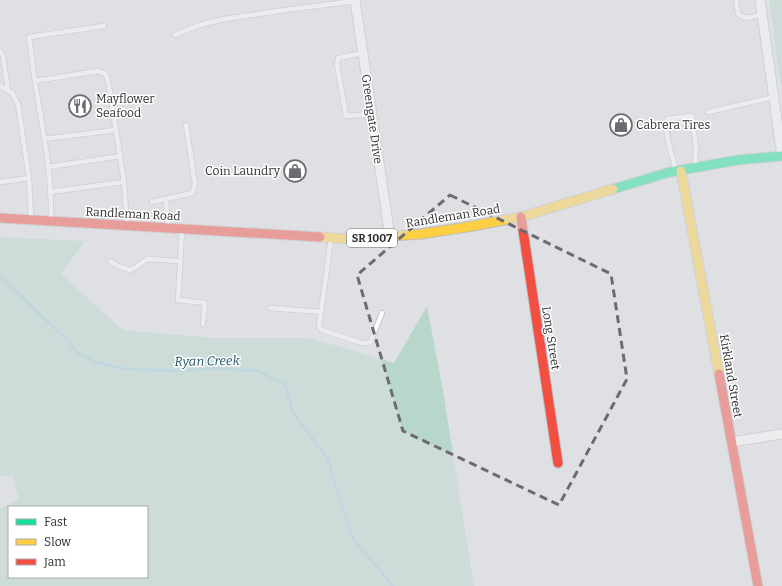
<svg xmlns="http://www.w3.org/2000/svg" width="782" height="586" font-family="Bitter,serif">
  <style>
    .green { fill: #b8d7cb; fill-rule: evenodd }
    .lines { fill: none; stroke-linecap: round; stroke-linejoin: round }
    .stream { stroke: #9eccdc; stroke-width: 3 }
    .lane-casing { stroke: #bcbdc0; stroke-width: 6 }
    .street-casing { stroke: #bcbdc0; stroke-width: 11 }
    .fast-casing { stroke: #bcbdc0; stroke-width: 11 }
    .slow-casing { stroke: #bcbdc0; stroke-width: 11 }
    .jam-casing { stroke: #bcbdc0; stroke-width: 11 }
    .lane { stroke: #fafafb; stroke-width: 4.5 }
    .street { stroke: #fafafb; stroke-width: 9 }
    .fast { stroke: #16e098; stroke-width: 9 }
    .slow { stroke: #ffcf43; stroke-width: 9 }
    .jam { stroke: #f24e42; stroke-width: 9 }
    .marked { fill: none; stroke: #6c6c70; stroke-width: 3; stroke-dasharray: 8 5; stroke-linejoin: round }
    .labels { text-anchor: middle; dominant-baseline: central; stroke-width: 3; stroke-linejoin: round; paint-order: stroke }
    .shield { fill: #fff; stroke: #6d6d6f; stroke-width: 1 }
    .shield-label { font-size: 11px; font-weight: bold; fill: #2e2e31 }
    .poi-label { font-size: 12px; fill: #2e2e31; stroke: #fff; text-anchor: start }
    .street-label { font-size: 12px; fill: #2e2e31; stroke: #fff }
    .water-label { font-size: 13px; font-style: italic; fill: #215766; stroke: #fff }
  </style>
  <rect width="100%" height="100%" fill="#dfe0e4"/>
  <!-- green -->
  <path class="green" d="M 769,0 L 782,0 L 782,92 Z
    M 0,237 L 85,241 L 61,274 L 123,330 L 212,338 L 310,338 L 394,363 L 427,306 L 443,391 L 474,586 L 0,586 L 0,508 L 19,500 L 12,475 L 0,477 ZM 9,507 L 147,507 L 147,577 L 9,577 Z"/>
  <g class="lines">
    <!-- stream -->
    <path class="stream" d="M 0,276 L 68,341 L 79,354 L 95,362 L 125,369 L 179,371 L 215,368 L 258,371 L 286,386 L 293,413 L 328,459 L 335,485 L 353,539 L 393,586"/>
    <!-- lane casing -->
    <g class="lane-casing">
      <path id="lane" d="M 736,0 L 738,14 L 745,18 L 762,15
        M 175,35 L 199,25 L 225,19 L 278,11 L 355,1
        M 0,51 L 3,56 L 8,91
        M 363,53 L 338,58 L 337,65 L 346,116 L 372,114
        M 35,81 L 29,37 L 104,26
        M 0,86 L 12,93 L 18,104 L 29,178
        M 708,112 L 774,97
        M 44,139 L 116,130
        M 48,167 L 121,156
        M 675,168 C 673,155 663,131 667,119 L 692,116 L 696,147 L 695,165
        M 0,182 L 29,178 L 31,217
        M 50,192 L 124,182
        M 152,202 L 166,199
        M 51,219 C 52,173 42,127 35,81 L 98,71 C 104,72 106,74 108,80 L 124,182 L 127,224
        M 168,226 L 166,199 L 192,193 L 195,184 L 186,125
        M 182,230 L 178,300 L 205,303 L 203,324
        M 331,239 L 319,327 L 322,330 L 362,343 L 370,343 L 382,313
        M 110,261 L 118,266 L 130,270 L 136,267 L 147,259 L 180,261
        M 270,308 L 321,312"/>
    </g>
    <!-- street casing -->
    <g class="street-casing">
      <path id="street" d="M 355,0 L 390,237
        M 760,0 L 782,156
        M 731,442 L 782,434"/>
    </g>
    <!-- fast casing -->
    <g class="fast-casing">
      <path id="fast" d="M 613,189 L 670,172 L 738,160 L 782,156"/>
    </g>
    <!-- slow casing -->
    <g class="slow-casing">
      <path id="slow" d="M 681,171 L 719,374
        M 320,237 L 349,239 L 421,234 L 467,227 L 521,217 L 613,189"/>
    </g>
    <!-- jam casing -->
    <g class="jam-casing">
      <path id="jam" d="M 521,217 L 558,463
        M 0,218 L 320,237
        M 719,374 L 758,586"/>
    </g>
    <!-- lane -->
    <use href="#lane" class="lane"/>
    <!-- street -->
    <use href="#street" class="street"/>
    <!-- fast -->
    <use href="#fast" class="fast"/>
    <!-- slow -->
    <use href="#slow" class="slow"/>
    <!-- jam -->
    <use href="#jam" class="jam"/>
  </g>
  <!-- marked area -->
  <path d="M0 0H782V586H0ZM 450,195 L 611,274 L 627,379 L 559,505 L 403,431 L 357,275 Z" fill="#dfe0e4" fill-opacity=".55" fill-rule="evenodd"/>
  <path class="marked" d="M 450,195 L 611,274 L 627,379 L 559,505 L 403,431 L 357,275 Z"/>
  <!-- icons -->
  <defs>
    <g id="restaurant-ring" transform="scale(1.15)"><circle r="9.5" fill="#fff" stroke="#6c6c70" stroke-width="1.5"/><path d="M-5-6h1v4h1v-4h1v4h1v-4h1v5L-1.5 .5V6h-2V.5L-5-1ZM5-6V6H3V1.5H1.5Q1.5-4 5-6Z" fill="#6c6c70"/></g>
    <g id="shop-ring" transform="scale(1.15)"><circle r="9.5" fill="#fff" stroke="#6c6c70" stroke-width="1.5"/><path d="M-5-2.5h2.3a2.7 3.5 0 0 1 5.4 0H5L5.5 6h-11ZM-1.5-2.5h3a1.5 2.3 0 0 0-3 0Z" fill="#6c6c70"/></g>
  </defs>
  <g fill-rule="evenodd">
    <use href="#restaurant-ring" x="80" y="106"/>
    <use href="#shop-ring" x="621" y="125"/>
    <use href="#shop-ring" x="295" y="171"/>
  </g>
  <g class="labels">
    <!-- shield labels -->
    <rect class="shield" x="347" y="229" width="50" height="18" rx="3"/>
    <g class="shield-label">
      <text x="372" y="238">SR 1007</text>
    </g>
    <!-- poi labels -->
    <g class="poi-label">
      <text x="96" y="99">Mayflower<tspan x="96" dy="14">Seafood</tspan></text>
      <text x="636" y="125">Cabrera Tires</text>
      <text x="280" y="171" text-anchor="end">Coin Laundry</text>
    </g>
    <!-- street labels -->
    <g class="street-label">
      <text transform="translate(372 119) rotate(82)">Greengate Drive</text>
      <text transform="translate(133 214) rotate(3)">Randleman Road</text>
      <text transform="translate(453 216) rotate(-9)">Randleman Road</text>
      <text transform="translate(551 338) rotate(81)">Long Street</text>
      <text transform="translate(731 376) rotate(80)">Kirkland Street</text>
    </g>
    <!-- water labels -->
    <g class="water-label">
      <text transform="translate(207 361) rotate(-1)">Ryan Creek</text>
    </g>
  </g>
  <!-- legend -->
  <rect x="8" y="506" width="140" height="72" fill="#ffffff" stroke="#ababad"/>
  <rect x="16" y="519" width="20" height="6" fill="#16e098" stroke="#ababad"/>
  <text x="44" y="526" font-size="12" fill="#2e2e31">Fast</text>
  <rect x="16" y="539" width="20" height="6" fill="#ffcf43" stroke="#ababad"/>
  <text x="44" y="546" font-size="12" fill="#2e2e31">Slow</text>
  <rect x="16" y="559" width="20" height="6" fill="#f24e42" stroke="#ababad"/>
  <text x="44" y="566" font-size="12" fill="#2e2e31">Jam</text>
</svg>
